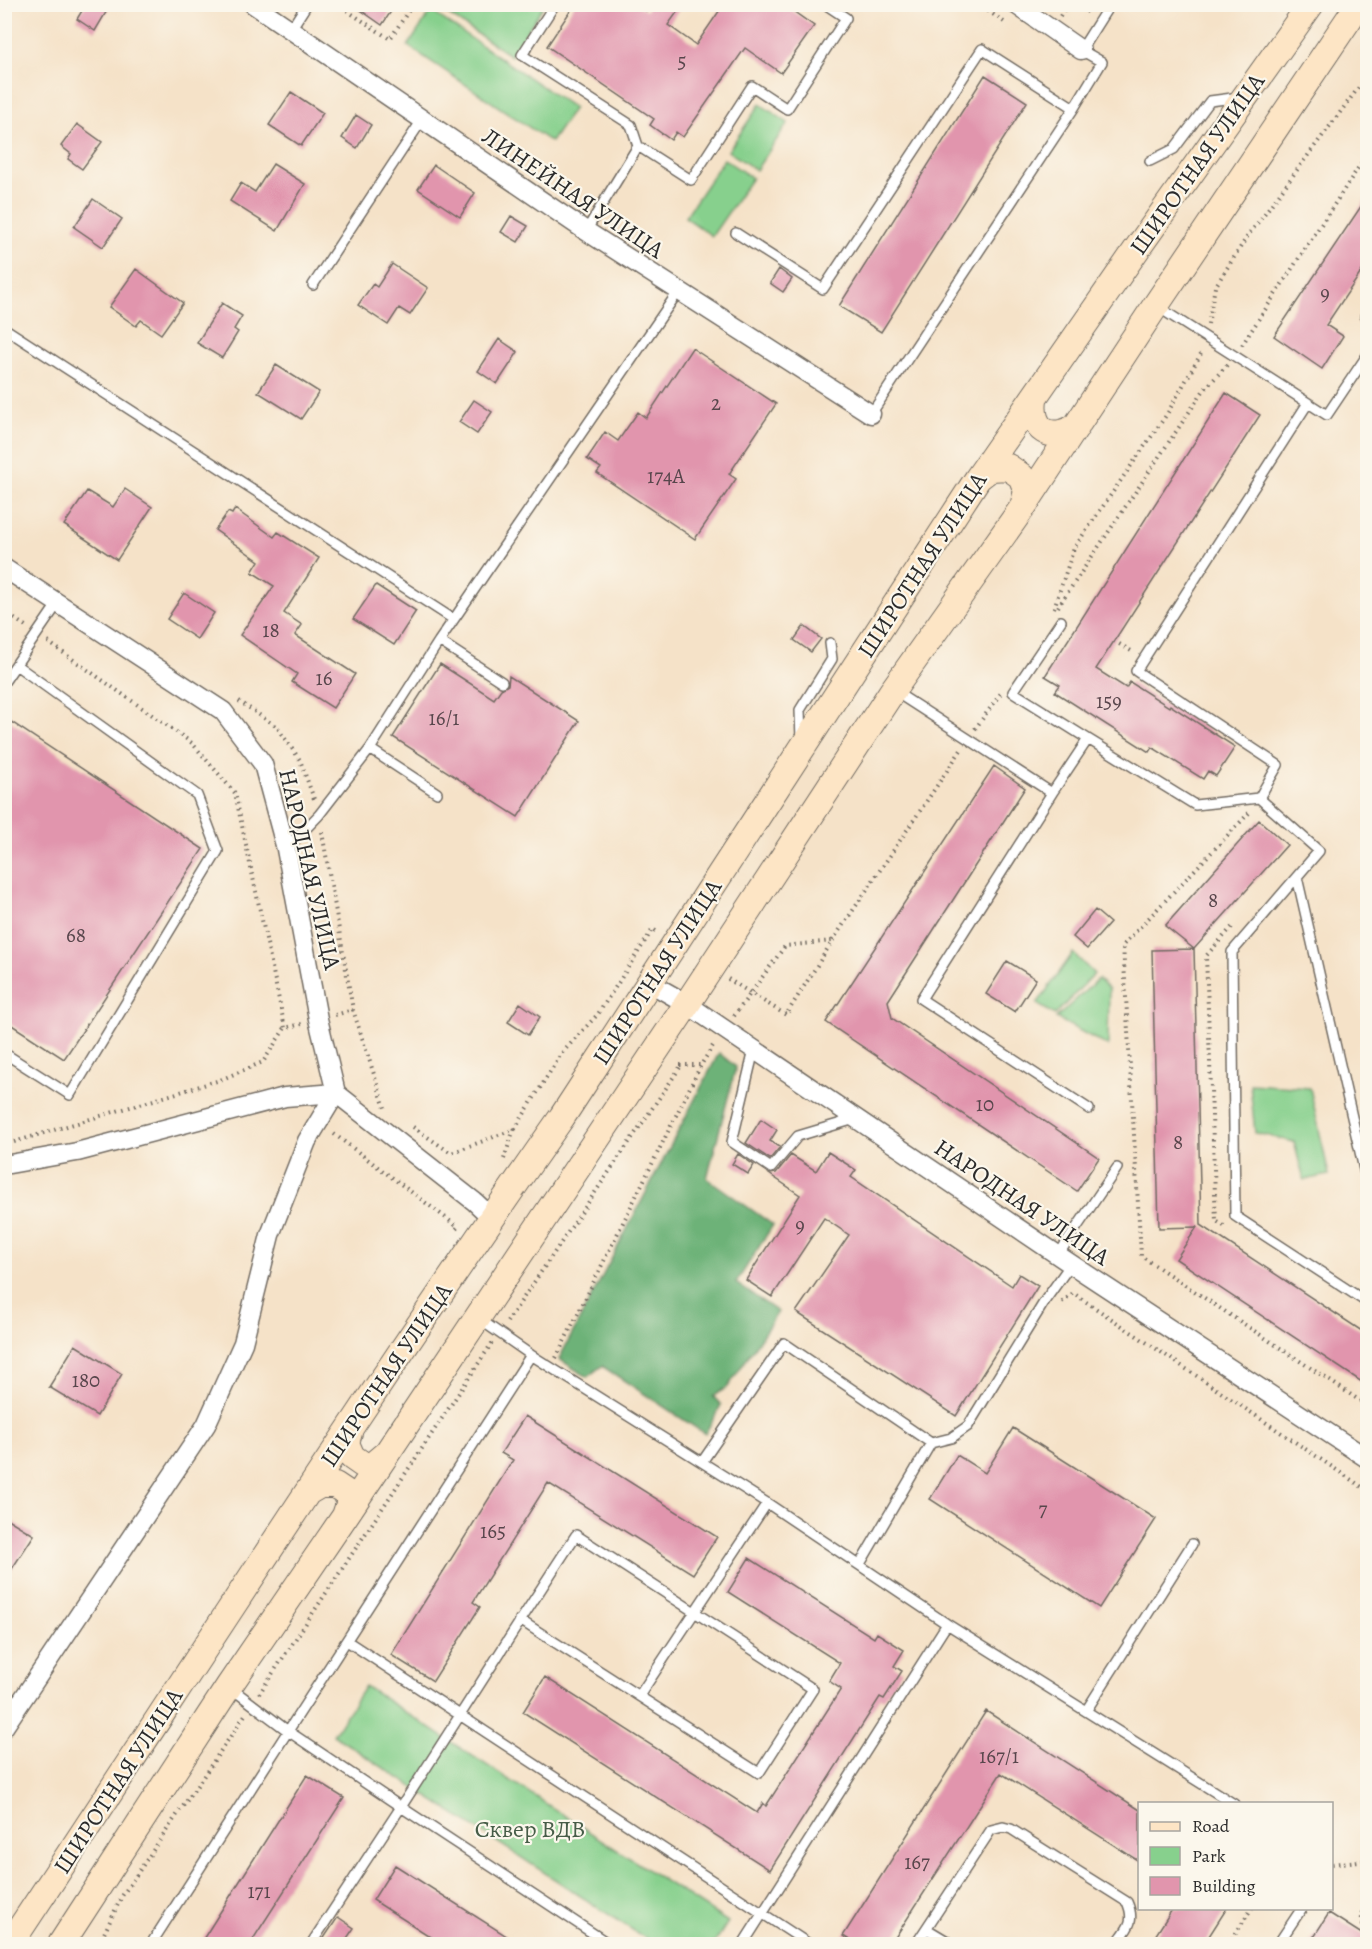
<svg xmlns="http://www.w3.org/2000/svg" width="1372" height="1949" font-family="Alegreya,serif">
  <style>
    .green { fill: #87d08d; stroke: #597e5c; stroke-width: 1.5 }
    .forest { fill: #6db278; stroke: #4c6e52; stroke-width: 1.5 }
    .building { fill: #e195ad }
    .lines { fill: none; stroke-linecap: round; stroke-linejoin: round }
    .lane-casing { stroke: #726b62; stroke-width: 12 }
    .street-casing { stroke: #726b62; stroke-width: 21 }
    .secondary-casing { stroke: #726b62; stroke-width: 28 }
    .path { stroke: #726b62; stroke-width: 4; stroke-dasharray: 1.5 4.5; stroke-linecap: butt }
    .lane { stroke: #fff; stroke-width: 9 }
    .street { stroke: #fff; stroke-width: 18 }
    .secondary { stroke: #fde5c5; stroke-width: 26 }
    .labels { text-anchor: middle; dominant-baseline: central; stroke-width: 4.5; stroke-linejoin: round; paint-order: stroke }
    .number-label { font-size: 21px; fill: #58464c }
    .street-label { font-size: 24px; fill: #2b2b2b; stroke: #fbf7ec }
    .park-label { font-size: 24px; fill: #475d48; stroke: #fbf7ec }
  </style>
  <rect width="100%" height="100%" fill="#fbf7ec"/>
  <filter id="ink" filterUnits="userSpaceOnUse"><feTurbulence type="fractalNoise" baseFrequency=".0167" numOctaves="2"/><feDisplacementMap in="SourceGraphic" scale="12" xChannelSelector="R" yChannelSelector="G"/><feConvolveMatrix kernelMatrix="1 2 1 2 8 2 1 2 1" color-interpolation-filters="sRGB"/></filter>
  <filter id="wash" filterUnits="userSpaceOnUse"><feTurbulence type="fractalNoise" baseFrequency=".008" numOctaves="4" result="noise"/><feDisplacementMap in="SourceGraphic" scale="24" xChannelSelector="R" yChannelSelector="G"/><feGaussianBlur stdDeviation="1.35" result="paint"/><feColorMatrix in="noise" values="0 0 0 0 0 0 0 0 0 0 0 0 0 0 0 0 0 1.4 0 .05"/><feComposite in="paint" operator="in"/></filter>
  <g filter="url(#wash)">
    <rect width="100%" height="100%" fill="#f5e2c8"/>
    <!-- green -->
    <path class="green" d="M 436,4 L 544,4 L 544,5 L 511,56 L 435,6 Z
      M 431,11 L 574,108 L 551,142 L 408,46 Z
      M 760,104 L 788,123 L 756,170 L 728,151 Z
      M 724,159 L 752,178 L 712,236 L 685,217 Z
      M 1073,953 L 1094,974 L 1055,1015 L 1037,1004 Z
      M 1098,979 L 1109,989 L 1108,1046 L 1056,1018 Z
      M 1250,1084 L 1310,1088 L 1329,1175 L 1304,1180 L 1294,1142 L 1255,1133 Z
      M 365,1686 L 728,1922 L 714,1944 L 654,1944 L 333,1735 Z"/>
    <!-- forest -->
    <path class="forest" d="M 719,1053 L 736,1067 L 707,1178 L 773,1225 L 736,1283 L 778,1312 L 728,1387 L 713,1396 L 721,1405 L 705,1434 L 602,1366 L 587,1377 L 559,1359 Z"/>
    <g id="blocks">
      <!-- building -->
      <path class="building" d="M 86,4 L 111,4 L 95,31 L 77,19 Z
        M 352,4 L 396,4 L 382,25 Z
        M 575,4 L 636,4 L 646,11 L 650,4 L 683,4 L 668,25 L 696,45 L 724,4 L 783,4 L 814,26 L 781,73 L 745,48 L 683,137 L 676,132 L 671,140 L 650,125 L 654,119 L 547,46 Z
        M 985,75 L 1027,102 L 881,332 L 839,306 Z
        M 291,92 L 323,113 L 301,146 L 269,125 Z
        M 356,115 L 371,125 L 357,148 L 342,138 Z
        M 77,124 L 102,142 L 82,169 L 68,159 L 71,154 L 61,146 Z
        M 273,164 L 305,184 L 277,231 L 230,201 L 241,183 L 255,192 Z
        M 434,165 L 475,193 L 460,217 L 418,189 Z
        M 1368,196 L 1368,262 L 1326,325 L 1343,336 L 1322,369 L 1274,336 Z
        M 93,199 L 122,219 L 103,247 L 74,227 Z
        M 511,216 L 528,226 L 518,242 L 501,232 Z
        M 392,264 L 428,288 L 410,315 L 399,308 L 388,325 L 358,305 L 373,284 L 377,287 Z
        M 136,269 L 183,303 L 161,334 L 141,320 L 136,326 L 109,307 Z
        M 779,269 L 792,279 L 783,292 L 770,283 Z
        M 222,303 L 242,316 L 234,329 L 238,332 L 222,358 L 197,343 Z
        M 499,339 L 518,352 L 497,384 L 478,371 Z
        M 692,348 L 776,404 L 729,474 L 736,479 L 695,539 L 597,473 L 601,468 L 587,459 L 605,432 L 618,441 L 638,412 L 646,418 Z
        M 276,365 L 319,392 L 301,419 L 258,392 Z
        M 1226,393 L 1260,415 L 1096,669 L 1126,688 L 1130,682 L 1169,707 L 1170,705 L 1235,747 L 1216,776 L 1208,771 L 1203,779 L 1152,747 L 1149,752 L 1055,692 L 1060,685 L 1045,676 Z
        M 474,400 L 492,412 L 477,434 L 459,422 Z
        M 125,489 L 152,507 L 117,560 L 64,525 L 87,491 L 113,507 Z
        M 235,509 L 274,537 L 278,532 L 319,558 L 284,613 L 302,625 L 295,635 L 355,674 L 333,708 L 292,682 L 297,674 L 240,635 L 274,586 L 252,572 L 259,561 L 215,530 L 228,512 L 232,514 Z
        M 376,585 L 416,611 L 394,645 L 353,619 Z
        M 184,593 L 214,613 L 197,639 L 167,619 Z
        M 804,626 L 821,639 L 811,652 L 794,640 Z
        M 440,664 L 494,699 L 501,689 L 508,685 L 509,676 L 579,721 L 518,817 L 393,737 Z
        M 4,717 L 203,849 L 64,1059 L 4,1020 Z
        M 994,766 L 1025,788 L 888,1001 L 892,1018 L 1099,1158 L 1077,1191 L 826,1022 Z
        M 1259,820 L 1287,845 L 1194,949 L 1165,926 Z
        M 1095,910 L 1110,923 L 1087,949 L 1073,937 Z
        M 1194,949 L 1201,1225 L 1368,1335 L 1368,1386 L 1176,1259 L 1197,1227 L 1159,1228 L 1152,950 Z
        M 1007,961 L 1036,979 L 1015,1012 L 986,994 Z
        M 520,1003 L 540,1017 L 528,1035 L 508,1022 Z
        M 761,1119 L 777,1130 L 770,1141 L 780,1147 L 770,1159 L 746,1143 Z
        M 828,1152 L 856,1170 L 851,1177 L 1012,1286 L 1019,1274 L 1038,1286 L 956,1416 L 796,1312 L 849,1235 L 824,1218 L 772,1297 L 746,1280 L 800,1195 L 769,1174 L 776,1173 L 791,1155 L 816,1171 Z
        M 738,1154 L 754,1165 L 748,1174 L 732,1164 Z
        M 75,1345 L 122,1374 L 97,1416 L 49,1387 Z
        M 525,1416 L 717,1537 L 693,1574 L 548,1483 L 473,1602 L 480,1607 L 433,1681 L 391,1655 L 513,1460 L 501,1453 Z
        M 1013,1428 L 1156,1519 L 1099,1608 L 930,1499 L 957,1455 L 985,1473 Z
        M 4,1517 L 34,1535 L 4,1581 Z
        M 749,1558 L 874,1638 L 877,1633 L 904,1650 L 894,1666 L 902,1671 L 884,1699 L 880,1697 L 770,1870 L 523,1712 L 545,1677 L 757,1813 L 763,1803 L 766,1806 L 841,1689 L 829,1681 L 840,1663 L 728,1592 Z
        M 986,1711 L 1140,1810 L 1140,1862 L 1001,1773 L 891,1944 L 856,1944 L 843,1936 Z
        M 307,1775 L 344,1798 L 250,1944 L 200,1944 Z
        M 395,1865 L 519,1944 L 442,1944 L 373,1900 Z
        M 1173,1908 L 1227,1908 L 1204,1944 L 1150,1944 Z
        M 1329,1913 L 1368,1938 L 1368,1944 L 1309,1944 Z
        M 338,1917 L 354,1928 L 343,1944 L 334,1944 L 324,1938 Z"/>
    </g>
  </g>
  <g filter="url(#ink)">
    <use href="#blocks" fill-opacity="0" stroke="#726b62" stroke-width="1.5"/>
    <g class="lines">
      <!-- lane casing -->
      <g class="lane-casing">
        <path id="lane" d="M 555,4 L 522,55 L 631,125 L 638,146 L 691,180 L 752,86 L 787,109 L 846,18 L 825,4
          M 291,29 L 307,4
          M 1150,161 L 1174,149 L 1210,101 L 1240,97
          M 586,231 L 638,146
          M 736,233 L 823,289 L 982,49 L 1074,108 L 1102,62 L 1081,50 L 1110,4
          M 313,285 L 422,120
          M 1158,307 L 1327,415 L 1368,354
          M 1368,312 L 1365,316 L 1368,318
          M 4,328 L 453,619
          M 1308,403 L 1136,671 L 1278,765 L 1259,798 L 1319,851 L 1232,952 L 1235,1216 L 1368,1303
          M 871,414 L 1074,108
          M 1061,621 L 1013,692 L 1088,739
          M 439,641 L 678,292
          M 4,682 L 58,603
          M 894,691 L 1052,793 L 921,999 L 1089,1109
          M 801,739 L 800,710 L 832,659 L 830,643
          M 370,749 L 439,641 L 502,682
          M 1052,793 L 1088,739 L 1195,805 L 1259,798
          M 286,849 L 319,815 L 370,749 L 437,793
          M 1297,877 L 1368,1187
          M 754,1050 L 732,1142 L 771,1168 L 798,1136 L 855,1119
          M 4,1053 L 70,1095 L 218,851 L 197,795 L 16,665
          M 1058,1255 L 1117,1168
          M 479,1319 L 531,1355 L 767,1503 L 947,1624 L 1234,1804
          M 931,1443 L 951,1438 L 968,1426 L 1046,1299 L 1071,1264
          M 702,1462 L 784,1343 L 931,1443 L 860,1564
          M 520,1620 L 759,1773 L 813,1689 L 576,1535 C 517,1625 460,1716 401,1807 L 609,1944
          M 347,1641 L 809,1944
          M 231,1688 L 288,1731 L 531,1355
          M 639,1696 L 767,1503
          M 1086,1711 L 1192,1544
          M 927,1929 L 952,1944
          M 151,1944 L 288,1731 L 401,1807 L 311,1944
          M 743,1944 L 947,1624
          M 916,1944 L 991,1830 L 1003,1827 L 1011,1829 L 1127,1902 C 1136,1922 1127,1929 1116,1944
          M 1278,1944 L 1302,1908"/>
      </g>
      <!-- street casing -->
      <g class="street-casing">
        <path id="street" d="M 253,4 L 586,231 L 871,414
          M 1015,4 L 1081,50
          M 4,568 L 223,711 L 263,764 L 286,849 L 318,1019 L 336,1093 L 475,1202 L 492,1218
          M 650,983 L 687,1004 L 1071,1264 L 1368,1459
          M 4,1165 L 77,1152 L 285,1097 L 336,1093
          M 4,1727 L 206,1425 L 243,1343 L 270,1235 L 307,1141 L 336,1093"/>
      </g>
      <!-- secondary casing -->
      <g class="secondary-casing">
        <path id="secondary" d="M 1034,399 C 1030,430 1050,443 1077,426
          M 978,478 L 991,468 L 1008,467 L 1021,476 L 1027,491 L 1023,507
          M 350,1429 L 346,1443 L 352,1457 L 365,1466 L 374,1464 L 387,1453
          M 308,1492 L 320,1485 L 335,1485 L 347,1493 L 350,1501 L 345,1516
          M 10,1944 C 193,1668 372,1388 562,1117 L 978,478 L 1139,246 L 1311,4
          M 61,1944 L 229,1686 L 345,1516 L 687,1004 L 893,690 L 1023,507 L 1156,305 L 1359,4"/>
      </g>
      <!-- path -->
      <path class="path" d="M 337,4 L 390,39 L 413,4
        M 978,4 L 1007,24
        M 1077,4 L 1089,13
        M 1060,16 L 1068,4
        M 1208,324 L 1215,287 L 1247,237 L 1368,75
        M 1242,345 L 1368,153
        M 1058,607 L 1204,390 L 1227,365
        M 1054,608 L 1074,548 L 1167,414 L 1202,352
        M 4,612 L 27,627
        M 1114,641 L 1133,652
        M 48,642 L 192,743 L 235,793 L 285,1028
        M 239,701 L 277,727 L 300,760 L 314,799
        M 975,729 L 1001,693
        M 1249,813 L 1123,945 L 1141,1256 L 1368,1406
        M 322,832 L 353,1010 L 385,1108
        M 728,979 L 786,1015 L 833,940 L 961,750
        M 335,1015 L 353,1010
        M 734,1016 L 785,946 L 832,941
        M 680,1065 L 701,1065 L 714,1044
        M 413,1127 L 451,1153 L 515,1129 L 561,1054 L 598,1014 L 653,929 L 657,932
        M 334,1134 L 458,1227 L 456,1229
        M 14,1142 L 220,1080 L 263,1062 L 285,1028 L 302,1024
        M 504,1159 L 514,1129
        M 1224,1226 L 1216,1221 L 1206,956 L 1232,927
        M 1062,1302 L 1073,1293 L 1368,1491
        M 507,1322 L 681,1066
        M 556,1358 L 701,1065
        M 259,1694 L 492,1343
        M 1332,1864 L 1368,1860
        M 1368,1882 L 1361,1923 L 1368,1927
        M 99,1944 L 122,1896 L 245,1715
        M 1229,1944 L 1252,1908"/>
      <!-- lane -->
      <use href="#lane" class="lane"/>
      <!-- street -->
      <use href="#street" class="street"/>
      <!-- secondary -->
      <use href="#secondary" class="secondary"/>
    </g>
  </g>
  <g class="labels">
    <!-- number labels -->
    <g class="number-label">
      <text x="682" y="61">5</text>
      <text x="1325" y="293">9</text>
      <text x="716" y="403">2</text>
      <text x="666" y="476">174А</text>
      <text x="271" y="630">18</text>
      <text x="324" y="678">16</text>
      <text x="1109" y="701">159</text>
      <text x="444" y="718">16/1</text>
      <text x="1213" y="900">8</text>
      <text x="76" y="935">68</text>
      <text x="985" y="1104">10</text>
      <text x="1178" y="1142">8</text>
      <text x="800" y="1225">9</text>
      <text x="86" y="1380">180</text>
      <text x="1043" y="1509">7</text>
      <text x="493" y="1531">165</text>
      <text x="999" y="1756">167/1</text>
      <text x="917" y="1862">167</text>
      <text x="259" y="1891">171</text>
    </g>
    <!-- street labels -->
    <g class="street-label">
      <text transform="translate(1197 164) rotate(-55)">ШИРОТНАЯ УЛИЦА</text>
      <text transform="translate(573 193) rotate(34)">ЛИНЕЙНАЯ УЛИЦА</text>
      <text transform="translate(922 565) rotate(-57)">ШИРОТНАЯ УЛИЦА</text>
      <text transform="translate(310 869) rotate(77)">НАРОДНАЯ УЛИЦА</text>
      <text transform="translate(657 972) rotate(-57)">ШИРОТНАЯ УЛИЦА</text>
      <text transform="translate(1022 1202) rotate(34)">НАРОДНАЯ УЛИЦА</text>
      <text transform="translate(386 1375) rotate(-56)">ШИРОТНАЯ УЛИЦА</text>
      <text transform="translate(118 1781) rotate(-57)">ШИРОТНАЯ УЛИЦА</text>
    </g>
    <!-- park labels -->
    <g class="park-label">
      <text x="530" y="1829">Сквер ВДВ</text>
    </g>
  </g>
  <!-- margin -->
  <rect width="1372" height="1949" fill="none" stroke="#fbf7ec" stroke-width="24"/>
  <!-- legend -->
  <rect x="1138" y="1802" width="195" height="108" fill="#fbf7ec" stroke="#a8a59f" stroke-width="1.5"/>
  <rect x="1150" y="1822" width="30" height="9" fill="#fde5c5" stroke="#a8a59f" stroke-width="1.5"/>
  <text x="1192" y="1832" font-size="18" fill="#2b2b2b">Road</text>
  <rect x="1150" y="1847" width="30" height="18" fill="#87d08d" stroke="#a8a59f" stroke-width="1.5"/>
  <text x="1192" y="1862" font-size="18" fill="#2b2b2b">Park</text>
  <rect x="1150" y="1877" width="30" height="18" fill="#e195ad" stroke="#a8a59f" stroke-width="1.5"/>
  <text x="1192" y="1892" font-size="18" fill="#2b2b2b">Building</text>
</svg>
